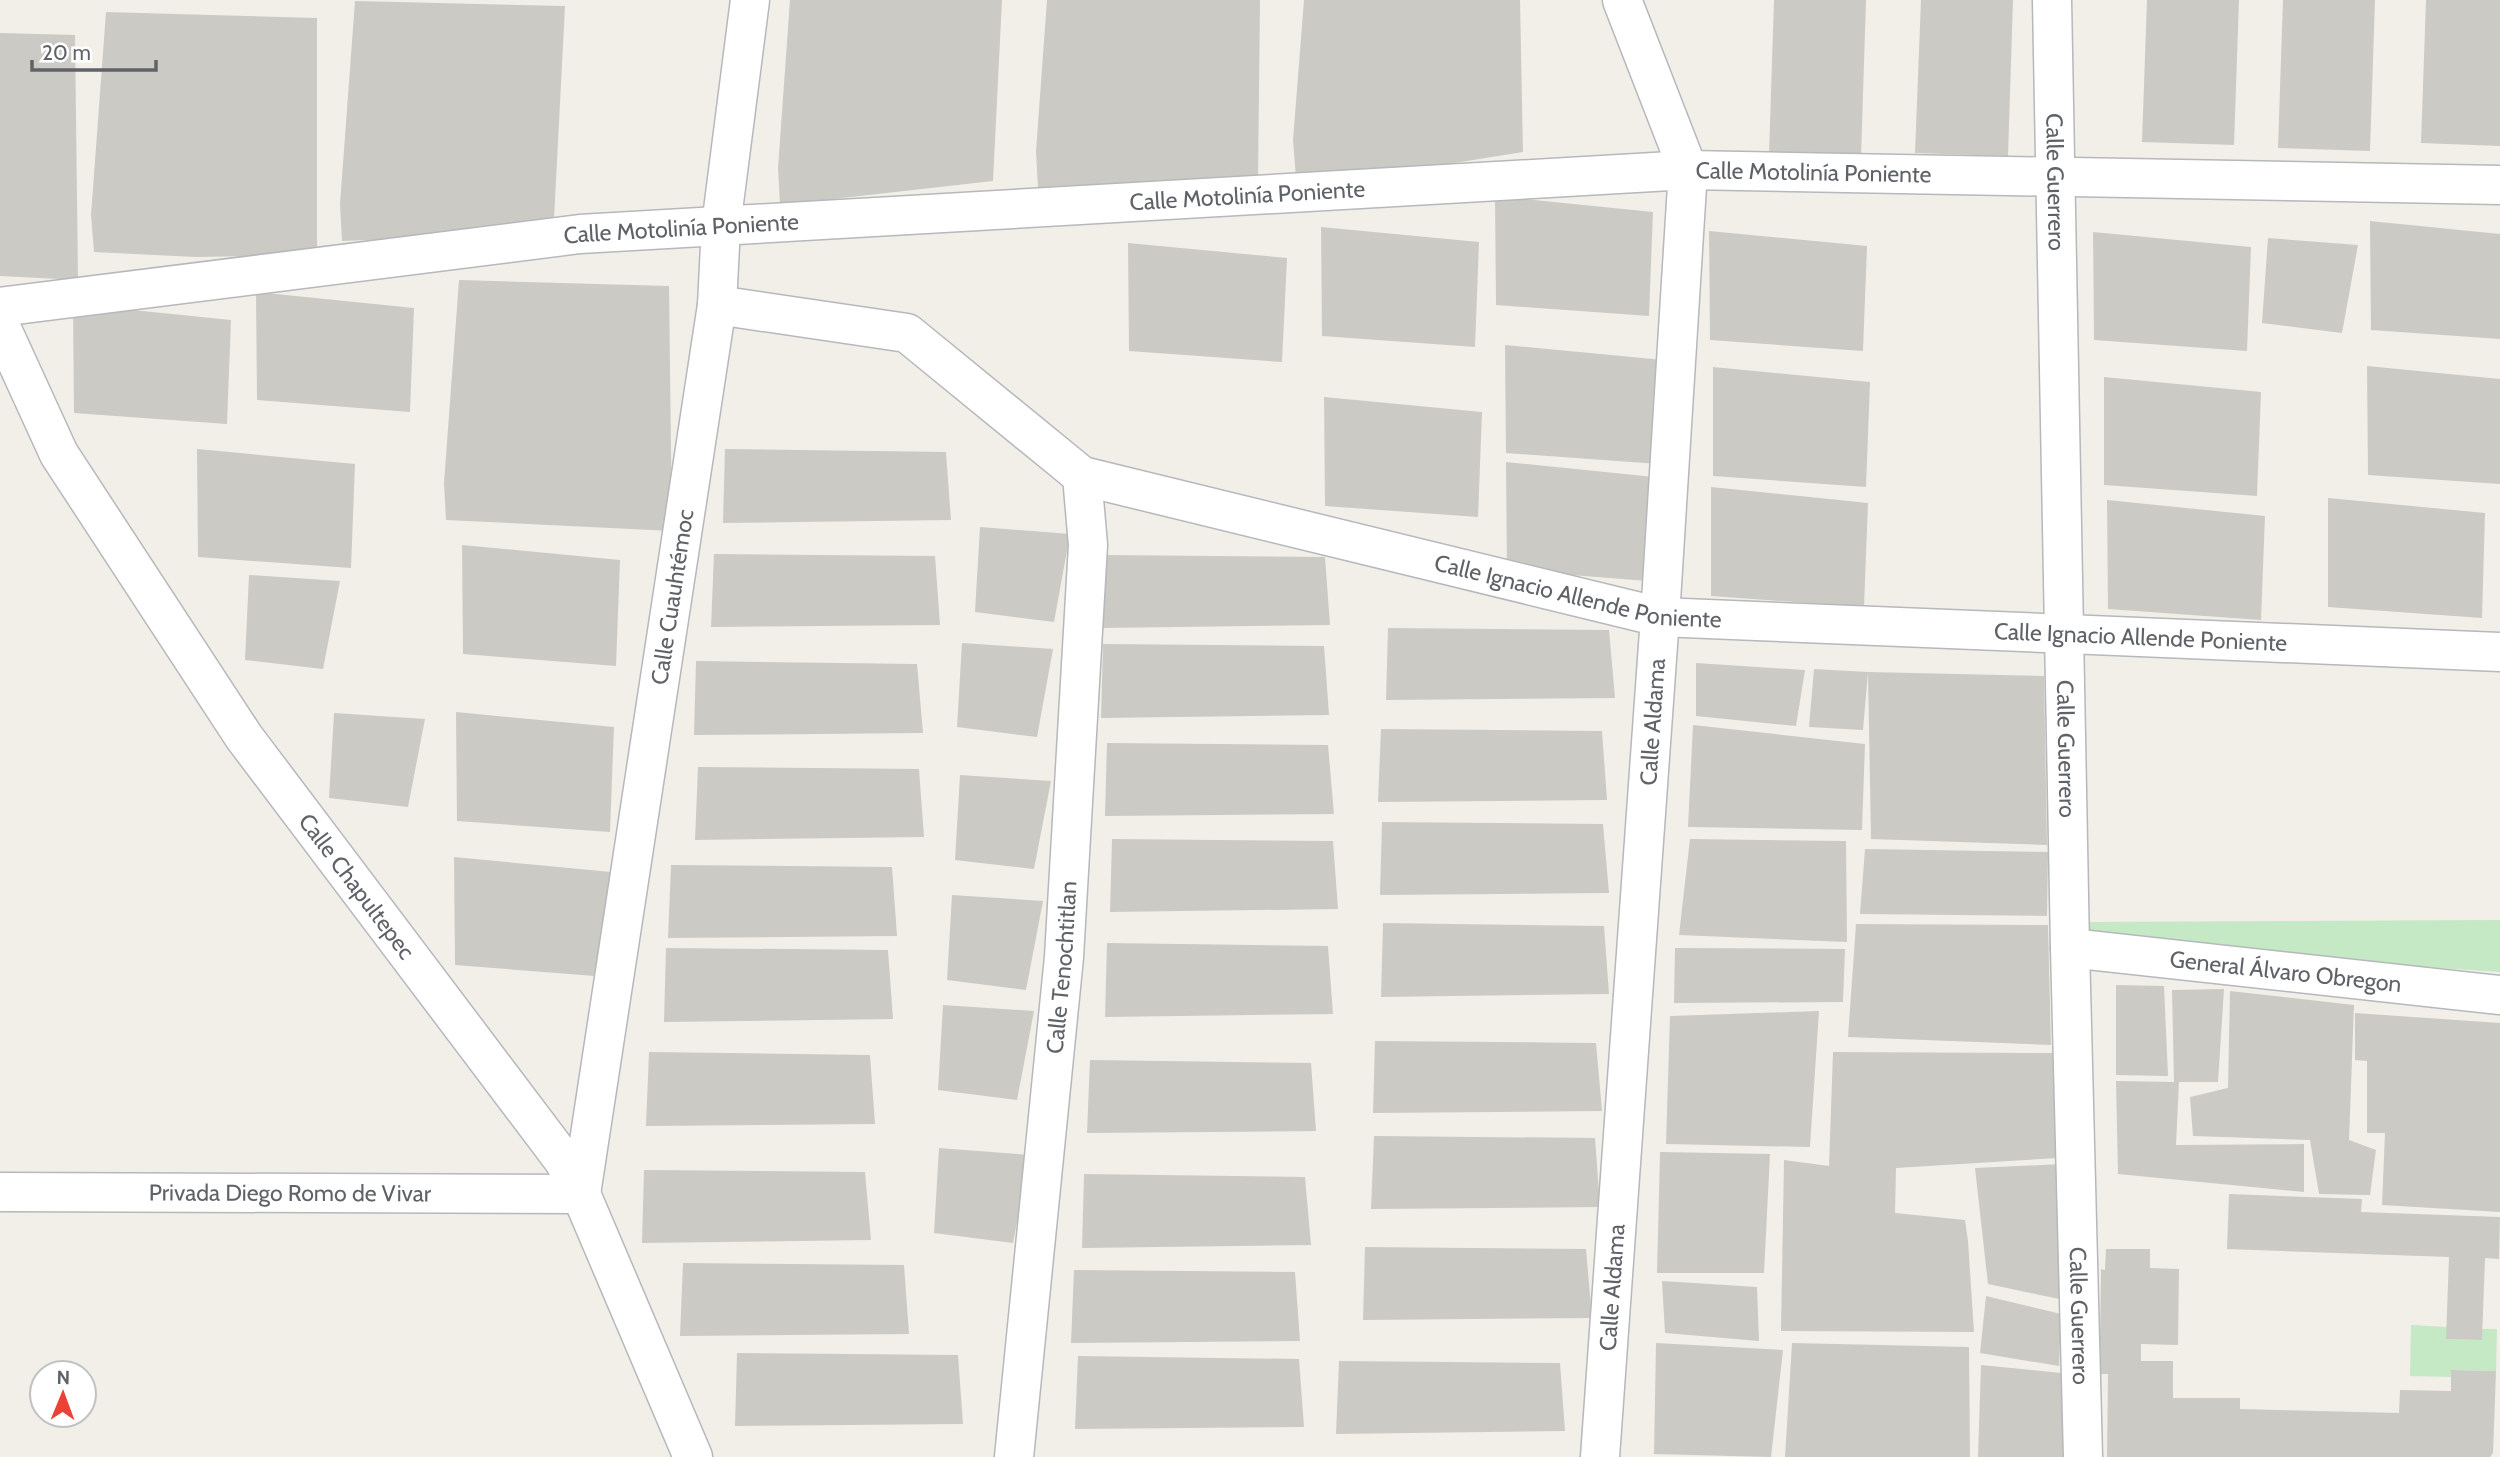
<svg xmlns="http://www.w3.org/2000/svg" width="2500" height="1457" font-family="Cabin,sans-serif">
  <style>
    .green { fill: #c5e8c5 }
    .building { fill: #cccac5 }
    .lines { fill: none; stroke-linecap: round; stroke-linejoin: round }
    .minor-casing { stroke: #b5b8bc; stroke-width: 41 }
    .minor { stroke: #fff; stroke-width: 38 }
    .labels { text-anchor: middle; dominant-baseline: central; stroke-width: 6; stroke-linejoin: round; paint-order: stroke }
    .street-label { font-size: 23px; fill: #5f6368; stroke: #fff }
  </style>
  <rect width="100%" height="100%" fill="#f1efe8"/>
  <!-- green -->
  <path class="green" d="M 2500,920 L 2500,972 L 2084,945 L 2083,922 Z
    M 2411,1325 L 2447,1327 L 2447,1339 L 2481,1340 L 2482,1329 L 2497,1329 L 2496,1371 L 2451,1370 L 2451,1377 L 2410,1376 Z"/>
  <!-- building -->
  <path class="building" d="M 790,0 L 1002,0 L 993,181 L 780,205 L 778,168 Z
    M 1047,0 L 1260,0 L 1258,180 L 1038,188 L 1036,151 Z
    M 1304,0 L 1520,0 L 1523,152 L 1398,172 L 1296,178 L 1293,140 Z
    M 1774,0 L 1866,0 L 1861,157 L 1769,154 Z
    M 1921,0 L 2013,0 L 2008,156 L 1915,153 Z
    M 2147,0 L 2239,0 L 2234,145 L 2142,142 Z
    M 2283,0 L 2375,0 L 2370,151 L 2278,148 Z
    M 2426,0 L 2500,0 L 2500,146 L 2421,143 Z
    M 355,1 L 565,6 L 554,219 L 443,237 L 342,241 L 340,204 Z
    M 106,12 L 317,18 L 317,255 L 196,257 L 94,252 L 91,215 Z
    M 0,33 L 75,35 L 78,280 L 0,276 Z
    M 1495,196 L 1653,212 L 1649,316 L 1496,305 Z
    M 2370,221 L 2500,234 L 2500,339 L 2371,330 Z
    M 1321,227 L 1479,242 L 1475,347 L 1322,336 Z
    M 1709,231 L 1867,246 L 1863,351 L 1710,340 Z
    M 2093,232 L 2251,247 L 2247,351 L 2094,340 Z
    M 2268,238 L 2358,245 L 2342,333 L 2262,323 Z
    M 1128,243 L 1287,258 L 1282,362 L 1129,351 Z
    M 459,280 L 669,286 L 672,531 L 446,520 L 444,483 Z
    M 256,292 L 414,308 L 410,412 L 257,400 Z
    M 73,304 L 231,320 L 227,424 L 74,413 Z
    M 1505,345 L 1663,360 L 1659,464 L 1506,453 Z
    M 2367,366 L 2500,379 L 2500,484 L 2368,475 Z
    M 1713,367 L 1870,382 L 1866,487 L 1713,476 Z
    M 2104,377 L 2261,392 L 2257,496 L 2104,485 Z
    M 1324,397 L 1482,412 L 1478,517 L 1325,506 Z
    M 197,449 L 355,464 L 351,568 L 198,557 Z
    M 725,449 L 946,452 L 951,520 L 723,523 Z
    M 1506,462 L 1664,478 L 1660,582 L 1507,570 Z
    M 1711,487 L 1868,503 L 1864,607 L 1711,596 Z
    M 2328,498 L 2485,513 L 2482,618 L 2328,607 Z
    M 2107,500 L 2265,516 L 2261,620 L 2108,609 Z
    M 980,527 L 1070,534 L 1054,622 L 975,612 Z
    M 462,545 L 620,560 L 616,666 L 463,654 Z
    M 714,554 L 935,556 L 940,625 L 711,627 Z
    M 1105,555 L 1325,557 L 1330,625 L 1102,628 Z
    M 249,575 L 340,581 L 323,669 L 245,660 Z
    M 1388,628 L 1609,630 L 1615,698 L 1386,700 Z
    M 962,643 L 1053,649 L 1037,737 L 957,727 Z
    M 1103,644 L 1324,646 L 1329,715 L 1101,718 Z
    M 696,661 L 917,664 L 923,733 L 694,735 Z
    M 1696,663 L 1805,670 L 1796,726 L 1696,716 Z
    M 1814,669 L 1868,672 L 1863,730 L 1809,727 Z
    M 1868,672 L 2044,676 L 2047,845 L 1871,839 Z
    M 456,712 L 614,727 L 610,832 L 457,821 Z
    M 334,713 L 425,719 L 408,807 L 329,798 Z
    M 1693,725 L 1865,744 L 1862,830 L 1688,827 Z
    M 1381,729 L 1602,731 L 1607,800 L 1378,802 Z
    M 1107,743 L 1328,745 L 1334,814 L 1105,816 Z
    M 698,767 L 919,769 L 924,837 L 695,840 Z
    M 960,775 L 1051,781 L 1034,869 L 955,860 Z
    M 1382,822 L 1603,824 L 1609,893 L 1380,895 Z
    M 1112,839 L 1333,841 L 1338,909 L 1110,912 Z
    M 1690,839 L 1846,841 L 1847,942 L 1679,935 Z
    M 1865,849 L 2048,852 L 2047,916 L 1860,914 Z
    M 454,857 L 611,872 L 608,977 L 455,965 Z
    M 671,865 L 892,867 L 897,936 L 668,938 Z
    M 952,895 L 1043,901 L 1026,990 L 947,980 Z
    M 1383,923 L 1604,926 L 1609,994 L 1381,997 Z
    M 1856,924 L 2048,925 L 2051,1045 L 1848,1037 Z
    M 1107,943 L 1328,946 L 1333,1014 L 1105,1017 Z
    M 666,948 L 888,950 L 893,1019 L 664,1022 Z
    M 1675,948 L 1845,949 L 1843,1002 L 1674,1003 Z
    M 2116,985 L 2164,986 L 2168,1076 L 2116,1075 Z
    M 2224,989 L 2218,1082 L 2179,1082 L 2176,1145 L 2304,1144 L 2304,1192 L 2118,1174 L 2116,1081 L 2174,1082 L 2172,990 Z
    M 2230,991 L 2354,1005 L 2349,1140 L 2376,1150 L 2370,1195 L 2319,1194 L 2310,1140 L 2193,1136 L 2190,1097 L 2228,1088 Z
    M 943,1005 L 1034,1011 L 1017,1100 L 938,1090 Z
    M 1819,1011 L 1810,1147 L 1666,1144 L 1670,1016 Z
    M 2355,1013 L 2500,1023 L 2500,1212 L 2382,1205 L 2385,1133 L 2367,1133 L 2367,1061 L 2355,1060 Z
    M 1375,1041 L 1596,1043 L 1602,1111 L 1373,1113 Z
    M 649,1052 L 870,1055 L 875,1124 L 646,1126 Z
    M 1833,1052 L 2055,1053 L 2058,1158 L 1896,1168 L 1895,1213 L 1965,1220 L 1968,1241 L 1974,1332 L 1781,1331 L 1784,1160 L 1829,1166 Z
    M 1090,1060 L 1311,1063 L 1316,1131 L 1087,1133 Z
    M 1374,1136 L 1595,1138 L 1600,1207 L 1371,1209 Z
    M 939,1148 L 1030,1155 L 1013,1243 L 934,1233 Z
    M 1660,1152 L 1770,1154 L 1764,1273 L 1657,1273 Z
    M 2062,1164 L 2059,1299 L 1988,1284 L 1975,1168 Z
    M 644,1170 L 865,1172 L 871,1240 L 642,1243 Z
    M 1084,1174 L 1305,1177 L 1311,1245 L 1082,1248 Z
    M 2229,1194 L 2362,1199 L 2361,1212 L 2500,1217 L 2499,1259 L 2485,1258 L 2482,1340 L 2446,1339 L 2449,1257 L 2227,1249 Z
    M 1365,1247 L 1586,1249 L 1592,1318 L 1363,1320 Z
    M 2106,1249 L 2150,1249 L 2150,1268 L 2179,1269 L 2178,1345 L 2141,1344 L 2141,1361 L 2173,1361 L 2173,1398 L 2240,1398 L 2240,1409 L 2399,1413 L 2400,1390 L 2451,1391 L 2451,1370 L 2496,1371 L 2493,1453 L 2490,1457 L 2107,1457 L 2108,1374 L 2101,1374 L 2100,1344 L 2101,1269 L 2105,1270 Z
    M 683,1263 L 904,1265 L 909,1334 L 680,1336 Z
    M 1074,1270 L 1295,1272 L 1300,1341 L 1071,1343 Z
    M 1662,1281 L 1757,1287 L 1759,1341 L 1665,1333 Z
    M 1986,1296 L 2061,1314 L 2059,1366 L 1980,1353 Z
    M 1656,1343 L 1783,1350 L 1771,1457 L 1654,1454 Z
    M 1792,1343 L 1969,1347 L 1970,1457 L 1785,1457 Z
    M 737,1353 L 958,1355 L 963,1424 L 735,1426 Z
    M 1078,1356 L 1299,1359 L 1304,1427 L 1075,1429 Z
    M 1339,1361 L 1560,1363 L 1565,1431 L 1336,1434 Z
    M 1981,1365 L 2061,1373 L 2066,1457 L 1978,1457 Z"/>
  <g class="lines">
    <!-- minor casing -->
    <g class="minor-casing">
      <g id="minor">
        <path id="s1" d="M 2052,0 L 2070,948 L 2083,1457"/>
        <path id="s2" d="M 717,305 L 907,333 L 1082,476 L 1660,617 L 2500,652"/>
        <path id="s3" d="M 0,307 L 580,234 L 1688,170 L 2500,185"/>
        <path id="s4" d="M 0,325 L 59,454 L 244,737 L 564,1161 L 581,1194 L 693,1457"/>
        <path id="s5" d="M 2070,948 L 2500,995"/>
        <path id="s6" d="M 0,1192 L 581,1194 L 717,305 L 721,226 L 750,0"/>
        <path id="s7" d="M 1014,1457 L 1064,957 L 1088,545 L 1082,476"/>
        <path id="s8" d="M 1600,1457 L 1660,617 L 1688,170 L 1622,0"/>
      </g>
    </g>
    <!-- minor -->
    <use href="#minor" class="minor"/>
  </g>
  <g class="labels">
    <!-- street labels -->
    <g class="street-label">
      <text stroke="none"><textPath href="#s3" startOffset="1820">Calle Motolinía Poniente</textPath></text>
      <text stroke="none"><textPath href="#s1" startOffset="182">Calle Guerrero</textPath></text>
      <text stroke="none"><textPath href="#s3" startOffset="1253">Calle Motolinía Poniente</textPath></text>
      <text stroke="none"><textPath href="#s3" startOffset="686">Calle Motolinía Poniente</textPath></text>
      <text stroke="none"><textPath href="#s2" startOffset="928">Calle Ignacio Allende Poniente</textPath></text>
      <text stroke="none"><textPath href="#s6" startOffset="1185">Calle Cuauhtémoc</textPath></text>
      <text stroke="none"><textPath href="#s2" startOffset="1494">Calle Ignacio Allende Poniente</textPath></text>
      <text stroke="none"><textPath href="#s8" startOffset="737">Calle Aldama</textPath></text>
      <text stroke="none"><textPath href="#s1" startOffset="749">Calle Guerrero</textPath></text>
      <text stroke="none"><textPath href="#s4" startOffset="667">Calle Chapultepec</textPath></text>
      <text stroke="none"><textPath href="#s7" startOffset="492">Calle Tenochtitlan</textPath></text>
      <text stroke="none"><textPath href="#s5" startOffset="217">General Álvaro Obregon</textPath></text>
      <text stroke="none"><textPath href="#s6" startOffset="290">Privada Diego Romo de Vivar</textPath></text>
      <text stroke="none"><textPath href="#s8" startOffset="170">Calle Aldama</textPath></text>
      <text stroke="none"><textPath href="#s1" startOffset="1316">Calle Guerrero</textPath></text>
    </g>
  </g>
  <!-- north arrow -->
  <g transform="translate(63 1394) rotate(1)"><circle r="33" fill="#ffffff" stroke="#bfc1c3" stroke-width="2"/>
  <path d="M0-5L12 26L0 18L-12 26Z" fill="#ea4335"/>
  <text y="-10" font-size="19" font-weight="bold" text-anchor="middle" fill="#5f6368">N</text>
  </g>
  <!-- scale -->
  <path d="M32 60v10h124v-10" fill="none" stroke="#5f6368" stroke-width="3.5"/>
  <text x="42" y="60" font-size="21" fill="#5f6368" stroke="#ffffff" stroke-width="5" paint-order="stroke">20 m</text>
</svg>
